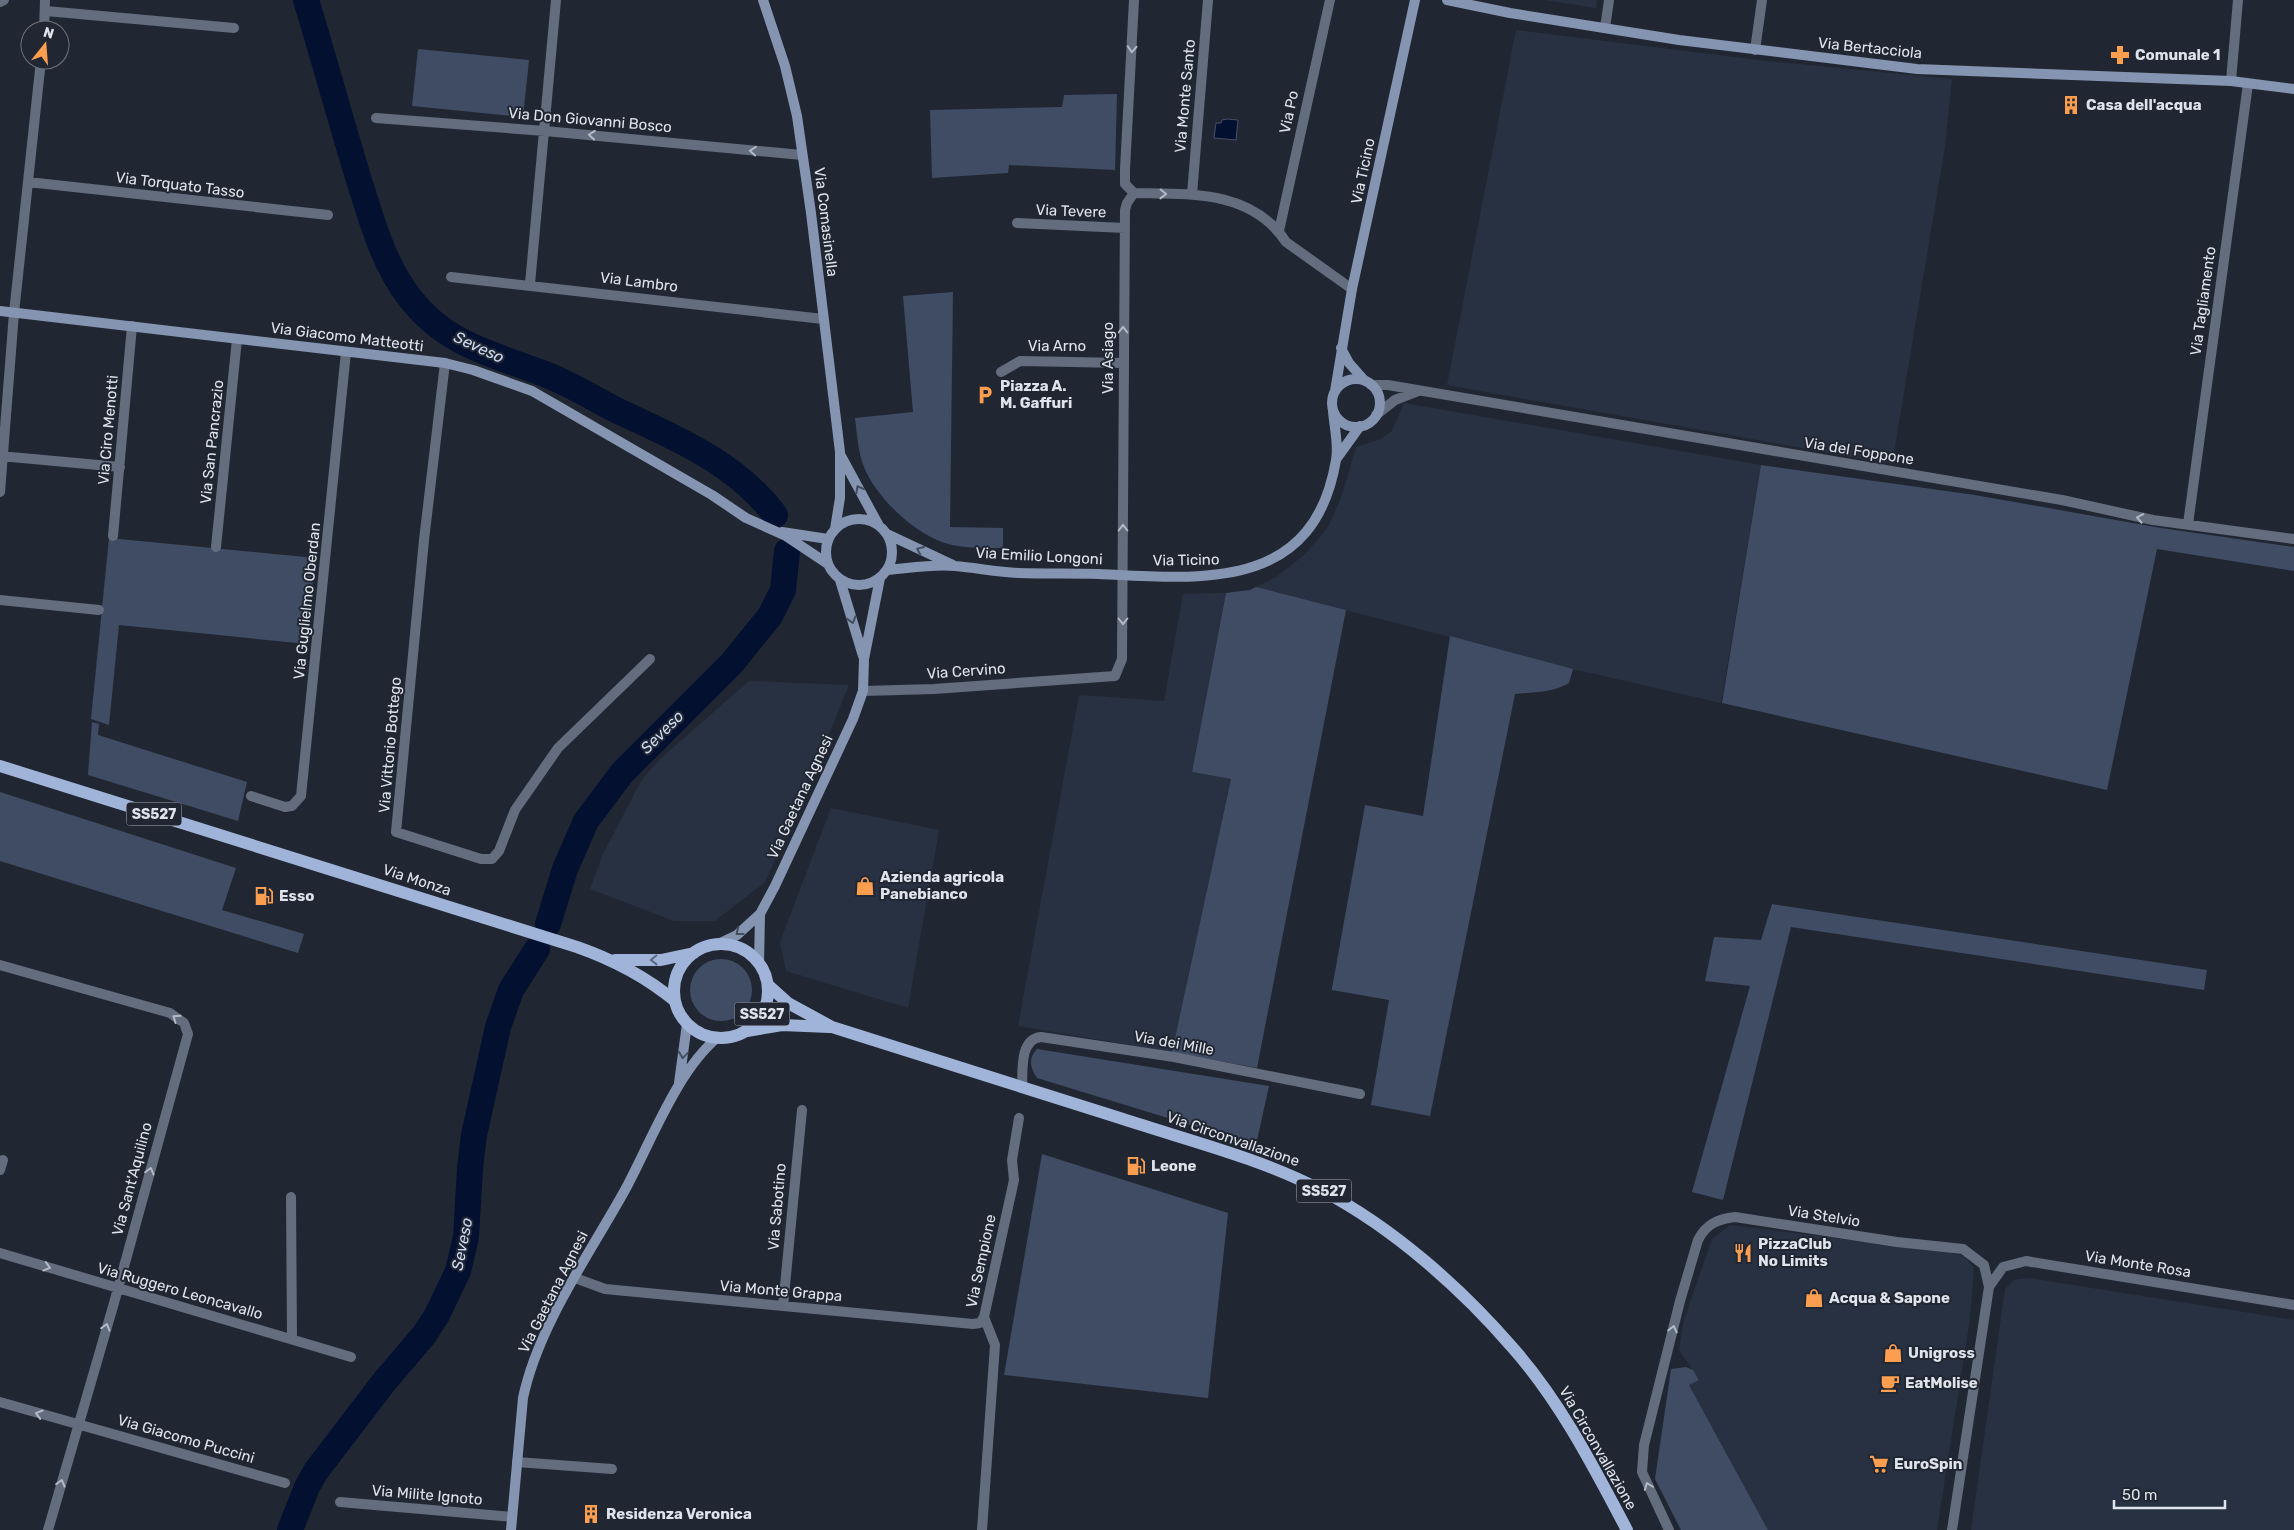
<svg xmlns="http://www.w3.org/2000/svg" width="2294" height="1530" font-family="Rubik,sans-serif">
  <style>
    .built { fill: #283141 }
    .green { fill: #3f4c64 }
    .water { fill: #041030; stroke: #464f68 }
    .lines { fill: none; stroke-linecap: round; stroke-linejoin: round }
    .river { stroke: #041030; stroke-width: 26 }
    .street { stroke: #636d7e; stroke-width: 10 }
    .secondary { stroke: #8594b1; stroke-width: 10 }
    .primary { stroke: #a0b3d8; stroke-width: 12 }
    .oneway { stroke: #b4bac5 }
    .oneway2 { stroke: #444d5e }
    .oneway3 { stroke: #5a667d }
    .labels { text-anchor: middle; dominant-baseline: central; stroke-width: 4; stroke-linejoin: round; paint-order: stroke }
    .shield { fill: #212732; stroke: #a6abb4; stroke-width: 1 }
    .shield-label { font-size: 14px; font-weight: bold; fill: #dfe3eb }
    .street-label { font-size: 15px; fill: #dfe3eb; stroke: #212732 }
    .poi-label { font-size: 15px; font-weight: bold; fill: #dfe3eb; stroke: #212732; text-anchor: start }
    .water-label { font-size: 16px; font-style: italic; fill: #ccd9f3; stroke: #212732 }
  </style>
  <rect width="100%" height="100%" fill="#212732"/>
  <!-- built -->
  <path class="built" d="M 1545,0 L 1597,0 L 1596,8 Z
    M 1516,30 L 1767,61 L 1952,79 L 1945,146 L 1892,464 L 1447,385 Z
    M 1404,403 L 1761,465 L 1721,703 L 1573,669 L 1256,587 L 1276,577 L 1289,567 L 1305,554 L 1328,527 L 1342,495 L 1356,447 L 1381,439 L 1392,431 Z
    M 1226,593 L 1192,772 L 1231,779 L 1172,1052 L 1018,1026 L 1079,695 L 1164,701 L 1183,594 Z
    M 749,681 L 849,685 L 795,817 L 765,882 L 715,921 L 674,921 L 590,889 L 602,856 L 641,781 L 659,760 Z
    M 831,808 L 939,830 L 908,1008 L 786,971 L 780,942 Z
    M 1730,1225 L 1948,1252 L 1964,1256 L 1974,1268 L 1970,1318 L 1937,1530 L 1768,1530 L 1689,1385 L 1699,1379 L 1679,1350 L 1684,1320 L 1712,1239 Z
    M 2029,1278 L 2294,1320 L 2294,1530 L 1971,1530 L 2005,1289 L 2014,1280 Z"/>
  <!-- green -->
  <path class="green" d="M 418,49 L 529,60 L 523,117 L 412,106 Z
    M 1117,94 L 1115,170 L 1009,165 L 1008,173 L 932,178 L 930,110 L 1062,107 L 1064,95 Z
    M 953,292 L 950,527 L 1003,528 L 1003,548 C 983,548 961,549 942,542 C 912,531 876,497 864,467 C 858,452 857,434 855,418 L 913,412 L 903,296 Z
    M 1761,465 L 1975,495 L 2161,528 L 2294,547 L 2294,571 L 2157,549 L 2107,790 L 1722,703 Z
    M 109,538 L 315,558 L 307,644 L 119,625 L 109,725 L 91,719 Z
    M 1256,587 L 1346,610 L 1257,1068 L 1172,1052 L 1231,779 L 1192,772 L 1226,593 L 1250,590 Z
    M 1450,636 L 1573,669 L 1569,683 C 1552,693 1535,692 1515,694 L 1430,1116 L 1371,1105 L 1389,1000 L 1332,990 L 1331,994 L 1365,805 L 1423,816 Z
    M 92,722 L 99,724 L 98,735 L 247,782 L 238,821 L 88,775 Z
    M 0,792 L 236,868 L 222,910 L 304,934 L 298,953 L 0,861 Z
    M 1772,904 L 2207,970 L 2204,990 L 1791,927 L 1723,1200 L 1692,1192 L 1750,986 L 1705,981 L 1714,937 L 1761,940 Z
    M690 990a31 31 0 1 1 62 0a31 31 0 1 1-62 0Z
    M 1037,1049 L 1269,1086 L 1256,1145 L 1037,1078 C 1030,1068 1028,1058 1037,1049 Z
    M 1042,1154 L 1228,1213 L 1208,1398 L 1004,1375 Z
    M 1686,1367 L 1693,1370 L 1699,1380 L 1689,1385 L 1768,1530 L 1681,1530 L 1655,1479 L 1671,1369 Z"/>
  <!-- water -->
  <path class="water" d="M 1227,119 L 1238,120 L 1236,140 L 1214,138 L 1216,123 L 1221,123 L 1222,120 Z"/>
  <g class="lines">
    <!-- river -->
    <path class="river" d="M 306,0 C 324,59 340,118 358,177 C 371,218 383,264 410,298 C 446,345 493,354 545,374 C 570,384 593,398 616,410 C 673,437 736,462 775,515
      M 548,924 L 565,869 L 586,821 L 622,773 L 732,663 L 770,616 L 783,590 L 787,551
      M 290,1530 L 307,1487 L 316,1471 L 384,1382 L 424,1335 L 437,1315 L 458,1271 L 466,1237 L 470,1168 L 474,1135 L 498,1027 L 511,990 L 537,949"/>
    <!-- street -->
    <path class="street" d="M 1134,0 L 1125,169 L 1125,184 L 1134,193
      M 0,2 L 4,0
      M 46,11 L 234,28
      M 1605,28 L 1609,0
      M 44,30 L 45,0
      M 1755,50 L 1762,0
      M 2231,81 L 2238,0
      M 376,118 L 545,131 L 802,155
      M 28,182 L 328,215
      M 1134,193 C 1190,194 1252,190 1286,242 L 1352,289
      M 1192,194 L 1208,0
      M 1017,223 L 1125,228
      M 1279,231 L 1330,0
      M 451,277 L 823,319
      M 530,284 L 556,0
      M 445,363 L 424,540 L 396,832 L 481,859 L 492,859 L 499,851 L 515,810 L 558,748 L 650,659
      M 1001,372 L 1020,361 L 1123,363
      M 1371,385 L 1388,385 L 2062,500 L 2153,520 L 2294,539
      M 1376,415 L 1395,400 L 1418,391
      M 0,456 L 120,467
      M 0,492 L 14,313 L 41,60
      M 2188,524 L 2248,84
      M 113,536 L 132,326
      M 216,547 L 237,339
      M 0,600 L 99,610
      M 863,691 L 934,689 L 1115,676 L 1122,659 L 1125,210 L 1127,203 L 1134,193
      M 251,796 L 285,807 L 292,806 L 301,796 L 346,352
      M 0,965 L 170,1013 L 184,1023 L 188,1034 L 114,1303 L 48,1530
      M 1022,1087 C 1023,1072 1019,1039 1041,1037 L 1174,1057 L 1360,1094
      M 0,1170 L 3,1160
      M 291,1197 L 292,1339
      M 0,1253 L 351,1357
      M 575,1278 L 605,1289 L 973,1324 L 980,1323 L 984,1317
      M 1989,1287 L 2003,1267 L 2026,1261 L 2294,1305
      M 783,1306 L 802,1110
      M 0,1402 L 285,1483
      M 517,1462 L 612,1469
      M 340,1502 L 512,1517
      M 982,1530 L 995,1345 L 984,1317 L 1014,1180 L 1012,1160 L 1019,1118
      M 1669,1530 L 1642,1472 L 1644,1445 L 1680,1301 L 1698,1240 C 1706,1224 1718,1219 1735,1217 L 1897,1242 L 1963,1249 L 1984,1265 L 1989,1287 L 1952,1530"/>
    <!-- secondary -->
    <path class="secondary" d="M 763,0 L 785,66 L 797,116 L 811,213 L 840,452 L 840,498 L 835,529
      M 1447,0 L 1510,13 L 1679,40 L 1917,69 L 2231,81 L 2294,89
      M 0,311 L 445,363 L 473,370 L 532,391 L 712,495 L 746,518 L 786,536 L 828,564
      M 1341,348 L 1349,363 L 1364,380
      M1332 403a24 24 0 1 1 48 0a24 24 0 1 1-48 0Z
      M 1335,391 L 1352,289 L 1415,0
      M 841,456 L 878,524
      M 1337,458 L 1360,426
      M826 552a33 33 0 1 1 66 0a33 33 0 1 1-66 0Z
      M 782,532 L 828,539
      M 887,534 L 953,565
      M 887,570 C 910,568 933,564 955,566 C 977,568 998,572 1019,573 C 1046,574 1072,573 1099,574 C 1202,579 1314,592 1336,460 C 1339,445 1334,426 1333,411
      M 840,580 L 863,656
      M 716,945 L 737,935 L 760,914 L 775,886 L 853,719 L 863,691 L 864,659 L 880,578
      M 759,964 L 760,914
      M 679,1083 L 687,1024
      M 511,1530 L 523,1398 C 538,1326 589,1255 625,1190 C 650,1144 677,1071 717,1038"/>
    <!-- primary -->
    <path class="primary" d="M 0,766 L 577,947 C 614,960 645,976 675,1001
      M674 991a47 47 0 1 1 94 0a47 47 0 1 1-94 0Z
      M 615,960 L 661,960 L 694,953
      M 768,985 L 788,1003 L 832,1027 C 929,1058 1026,1089 1123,1119 C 1190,1141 1260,1158 1323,1191 C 1393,1228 1460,1287 1512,1347 C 1560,1401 1593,1466 1627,1530
      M 747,1031 L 782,1025 L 829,1027"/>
  </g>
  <!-- one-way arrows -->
  <defs><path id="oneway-chevron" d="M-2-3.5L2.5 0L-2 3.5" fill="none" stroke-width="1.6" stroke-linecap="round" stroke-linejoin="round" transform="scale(1.25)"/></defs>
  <g class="oneway">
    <use href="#oneway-chevron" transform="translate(1132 49) rotate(93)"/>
    <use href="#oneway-chevron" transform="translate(592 135) rotate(-175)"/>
    <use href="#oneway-chevron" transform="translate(753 151) rotate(-175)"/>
    <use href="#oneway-chevron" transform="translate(1163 194) rotate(1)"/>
    <use href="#oneway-chevron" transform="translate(1123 330) rotate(-90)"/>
    <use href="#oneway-chevron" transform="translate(2140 518) rotate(-169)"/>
    <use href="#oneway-chevron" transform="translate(1123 528) rotate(-90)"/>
    <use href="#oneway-chevron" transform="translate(1123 621) rotate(90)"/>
    <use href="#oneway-chevron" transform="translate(176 1018) rotate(-145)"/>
    <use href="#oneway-chevron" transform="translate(150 1171) rotate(-75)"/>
    <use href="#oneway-chevron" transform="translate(47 1267) rotate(16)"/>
    <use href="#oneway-chevron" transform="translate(106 1327) rotate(-74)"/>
    <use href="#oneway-chevron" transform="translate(1673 1329) rotate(-77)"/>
    <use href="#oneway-chevron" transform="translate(39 1414) rotate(-164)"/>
    <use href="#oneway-chevron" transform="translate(61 1483) rotate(-74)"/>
    <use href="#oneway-chevron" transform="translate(1648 1486) rotate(-111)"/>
  </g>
  <g class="oneway2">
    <use href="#oneway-chevron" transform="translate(859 489) rotate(-118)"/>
    <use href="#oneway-chevron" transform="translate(920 550) rotate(-155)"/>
    <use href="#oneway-chevron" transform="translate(852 620) rotate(73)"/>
    <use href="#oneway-chevron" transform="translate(739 932) rotate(142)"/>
    <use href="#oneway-chevron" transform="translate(683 1055) rotate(98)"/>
  </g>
  <use class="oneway3" href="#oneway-chevron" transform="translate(654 960) rotate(179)"/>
  <!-- icons -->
  <defs>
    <g id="pharmacy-bare" transform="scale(1.5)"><path d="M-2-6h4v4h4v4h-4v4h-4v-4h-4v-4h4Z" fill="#fb9e50" stroke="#212732" stroke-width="2.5" paint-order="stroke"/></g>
    <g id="building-bare" transform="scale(1.5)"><path d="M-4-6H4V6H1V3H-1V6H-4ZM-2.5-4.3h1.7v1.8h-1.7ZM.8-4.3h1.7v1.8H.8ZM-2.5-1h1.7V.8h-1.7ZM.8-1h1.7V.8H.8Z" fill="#fb9e50" stroke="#212732" stroke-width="2.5" paint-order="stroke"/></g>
    <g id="parking-bare" transform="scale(1.5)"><path d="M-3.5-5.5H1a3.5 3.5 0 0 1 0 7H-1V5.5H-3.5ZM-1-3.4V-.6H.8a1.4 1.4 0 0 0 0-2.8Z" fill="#fb9e50" stroke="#212732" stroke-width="2.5" paint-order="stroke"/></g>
    <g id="shop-bare" transform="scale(1.5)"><path d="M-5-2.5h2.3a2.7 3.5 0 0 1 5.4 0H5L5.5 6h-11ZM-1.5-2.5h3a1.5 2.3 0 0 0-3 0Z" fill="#fb9e50" stroke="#212732" stroke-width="2.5" paint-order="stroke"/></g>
    <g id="fuel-bare" transform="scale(1.5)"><path d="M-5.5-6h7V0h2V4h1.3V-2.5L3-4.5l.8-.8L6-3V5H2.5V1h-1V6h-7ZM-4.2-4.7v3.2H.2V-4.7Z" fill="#fb9e50" stroke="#212732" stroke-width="2.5" paint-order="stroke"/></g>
    <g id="restaurant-bare" transform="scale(1.5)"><path d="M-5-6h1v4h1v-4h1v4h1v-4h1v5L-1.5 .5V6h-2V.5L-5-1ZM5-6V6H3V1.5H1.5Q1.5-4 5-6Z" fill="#fb9e50" stroke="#212732" stroke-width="2.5" paint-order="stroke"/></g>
    <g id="cafe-bare" transform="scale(1.5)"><path d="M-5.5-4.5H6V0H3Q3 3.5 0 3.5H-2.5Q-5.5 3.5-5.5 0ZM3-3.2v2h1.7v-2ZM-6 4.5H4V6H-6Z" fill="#fb9e50" stroke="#212732" stroke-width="2.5" paint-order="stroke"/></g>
    <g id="supermarket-bare" transform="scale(1.5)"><path d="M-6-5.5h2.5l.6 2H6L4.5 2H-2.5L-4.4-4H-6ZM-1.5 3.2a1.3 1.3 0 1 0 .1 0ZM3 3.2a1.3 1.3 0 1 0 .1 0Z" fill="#fb9e50" stroke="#212732" stroke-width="2.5" paint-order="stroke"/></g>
  </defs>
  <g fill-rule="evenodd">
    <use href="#pharmacy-bare" x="2120" y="55"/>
    <use href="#building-bare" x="2071" y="105"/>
    <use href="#parking-bare" x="985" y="395"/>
    <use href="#shop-bare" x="865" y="886"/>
    <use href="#fuel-bare" x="264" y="896"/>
    <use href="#fuel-bare" x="1136" y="1166"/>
    <use href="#restaurant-bare" x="1743" y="1253"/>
    <use href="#shop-bare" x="1814" y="1298"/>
    <use href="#shop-bare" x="1893" y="1353"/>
    <use href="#cafe-bare" x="1890" y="1383"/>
    <use href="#supermarket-bare" x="1879" y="1464"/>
    <use href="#building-bare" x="591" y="1514"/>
  </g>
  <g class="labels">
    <!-- shield labels -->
    <g class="shield">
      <rect x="126.5" y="802.5" width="55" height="23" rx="4"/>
      <rect x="734.5" y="1002.5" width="55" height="23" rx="4"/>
      <rect x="1296.5" y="1179.5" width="55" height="23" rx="4"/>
    </g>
    <g class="shield-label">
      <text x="154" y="814">SS527</text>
      <text x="762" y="1014">SS527</text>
      <text x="1324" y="1191">SS527</text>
    </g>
    <!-- street labels -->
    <g class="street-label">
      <text transform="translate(1870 48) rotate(6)">Via Bertacciola</text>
      <text transform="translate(1185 96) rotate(-85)">Via Monte Santo</text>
      <text transform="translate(1289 112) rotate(-78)">Via Po</text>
      <text transform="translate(590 120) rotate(5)">Via Don Giovanni Bosco</text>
      <text transform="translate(1363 171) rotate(-78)">Via Ticino</text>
      <text transform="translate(180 185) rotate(7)">Via Torquato Tasso</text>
      <text transform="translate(1071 211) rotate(2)">Via Tevere</text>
      <text transform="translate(826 222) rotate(83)">Via Comasinella</text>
      <text transform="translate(639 282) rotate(7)">Via Lambro</text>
      <text transform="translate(2203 301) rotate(-82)">Via Tagliamento</text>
      <text transform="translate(347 337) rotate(7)">Via Giacomo Matteotti</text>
      <text x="1057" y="346">Via Arno</text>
      <text transform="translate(1108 358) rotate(-90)">Via Asiago</text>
      <text transform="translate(108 430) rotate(-85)">Via Ciro Menotti</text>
      <text transform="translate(212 442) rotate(-84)">Via San Pancrazio</text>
      <text transform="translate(1859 451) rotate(9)">Via del Foppone</text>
      <text transform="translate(1039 556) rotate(3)">Via Emilio Longoni</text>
      <text transform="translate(1186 560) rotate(-1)">Via Ticino</text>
      <text transform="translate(307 601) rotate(-84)">Via Guglielmo Oberdan</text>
      <text transform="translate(966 671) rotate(-4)">Via Cervino</text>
      <text transform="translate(390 745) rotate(-85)">Via Vittorio Bottego</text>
      <text transform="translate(800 797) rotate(-65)">Via Gaetana Agnesi</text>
      <text transform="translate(417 880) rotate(18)">Via Monza</text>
      <text transform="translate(1174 1043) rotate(10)">Via dei Mille</text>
      <text transform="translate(1233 1139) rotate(19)">Via Circonvallazione</text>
      <text transform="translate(132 1179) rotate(-75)">Via Sant'Aquilino</text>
      <text transform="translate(777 1207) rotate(-85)">Via Sabotino</text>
      <text transform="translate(1824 1216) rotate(9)">Via Stelvio</text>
      <text transform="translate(981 1261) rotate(-78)">Via Sempione</text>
      <text transform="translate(2138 1264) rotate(9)">Via Monte Rosa</text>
      <text transform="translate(180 1291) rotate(16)">Via Ruggero Leoncavallo</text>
      <text transform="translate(781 1291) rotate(5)">Via Monte Grappa</text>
      <text transform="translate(553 1292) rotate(-63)">Via Gaetana Agnesi</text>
      <text transform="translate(186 1439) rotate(16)">Via Giacomo Puccini</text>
      <text transform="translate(1598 1448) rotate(60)">Via Circonvallazione</text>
      <text transform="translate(427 1495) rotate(5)">Via Milite Ignoto</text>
    </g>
    <!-- poi labels -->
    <g class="poi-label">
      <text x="2135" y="55">Comunale 1</text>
      <text x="2086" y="105">Casa dell'acqua</text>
      <text x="1000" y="386">Piazza A.<tspan x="1000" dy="17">M. Gaffuri</tspan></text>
      <text x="880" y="877">Azienda agricola<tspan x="880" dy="17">Panebianco</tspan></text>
      <text x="279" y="896">Esso</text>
      <text x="1151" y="1166">Leone</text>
      <text x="1758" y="1244">PizzaClub<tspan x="1758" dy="17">No Limits</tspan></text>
      <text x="1829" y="1298">Acqua &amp; Sapone</text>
      <text x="1908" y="1353">Unigross</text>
      <text x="1905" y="1383">EatMolise</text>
      <text x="1894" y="1464">EuroSpin</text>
      <text x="606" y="1514">Residenza Veronica</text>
    </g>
    <!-- water labels -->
    <g class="water-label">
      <text transform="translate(479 347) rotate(25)">Seveso</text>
      <text transform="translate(662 732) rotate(-45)">Seveso</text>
      <text transform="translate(462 1244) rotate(-79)">Seveso</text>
    </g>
  </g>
  <!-- north arrow -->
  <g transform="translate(45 45) rotate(17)"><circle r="24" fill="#212732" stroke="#6d727c"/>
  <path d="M0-4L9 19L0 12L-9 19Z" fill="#fb9e50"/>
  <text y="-8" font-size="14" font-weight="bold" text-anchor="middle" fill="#dfe3eb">N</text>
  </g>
  <!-- scale -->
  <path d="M2114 1500v8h111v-8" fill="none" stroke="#dfe3eb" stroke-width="2.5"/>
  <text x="2122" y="1500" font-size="15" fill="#dfe3eb" stroke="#212732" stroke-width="4" paint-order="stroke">50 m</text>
</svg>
